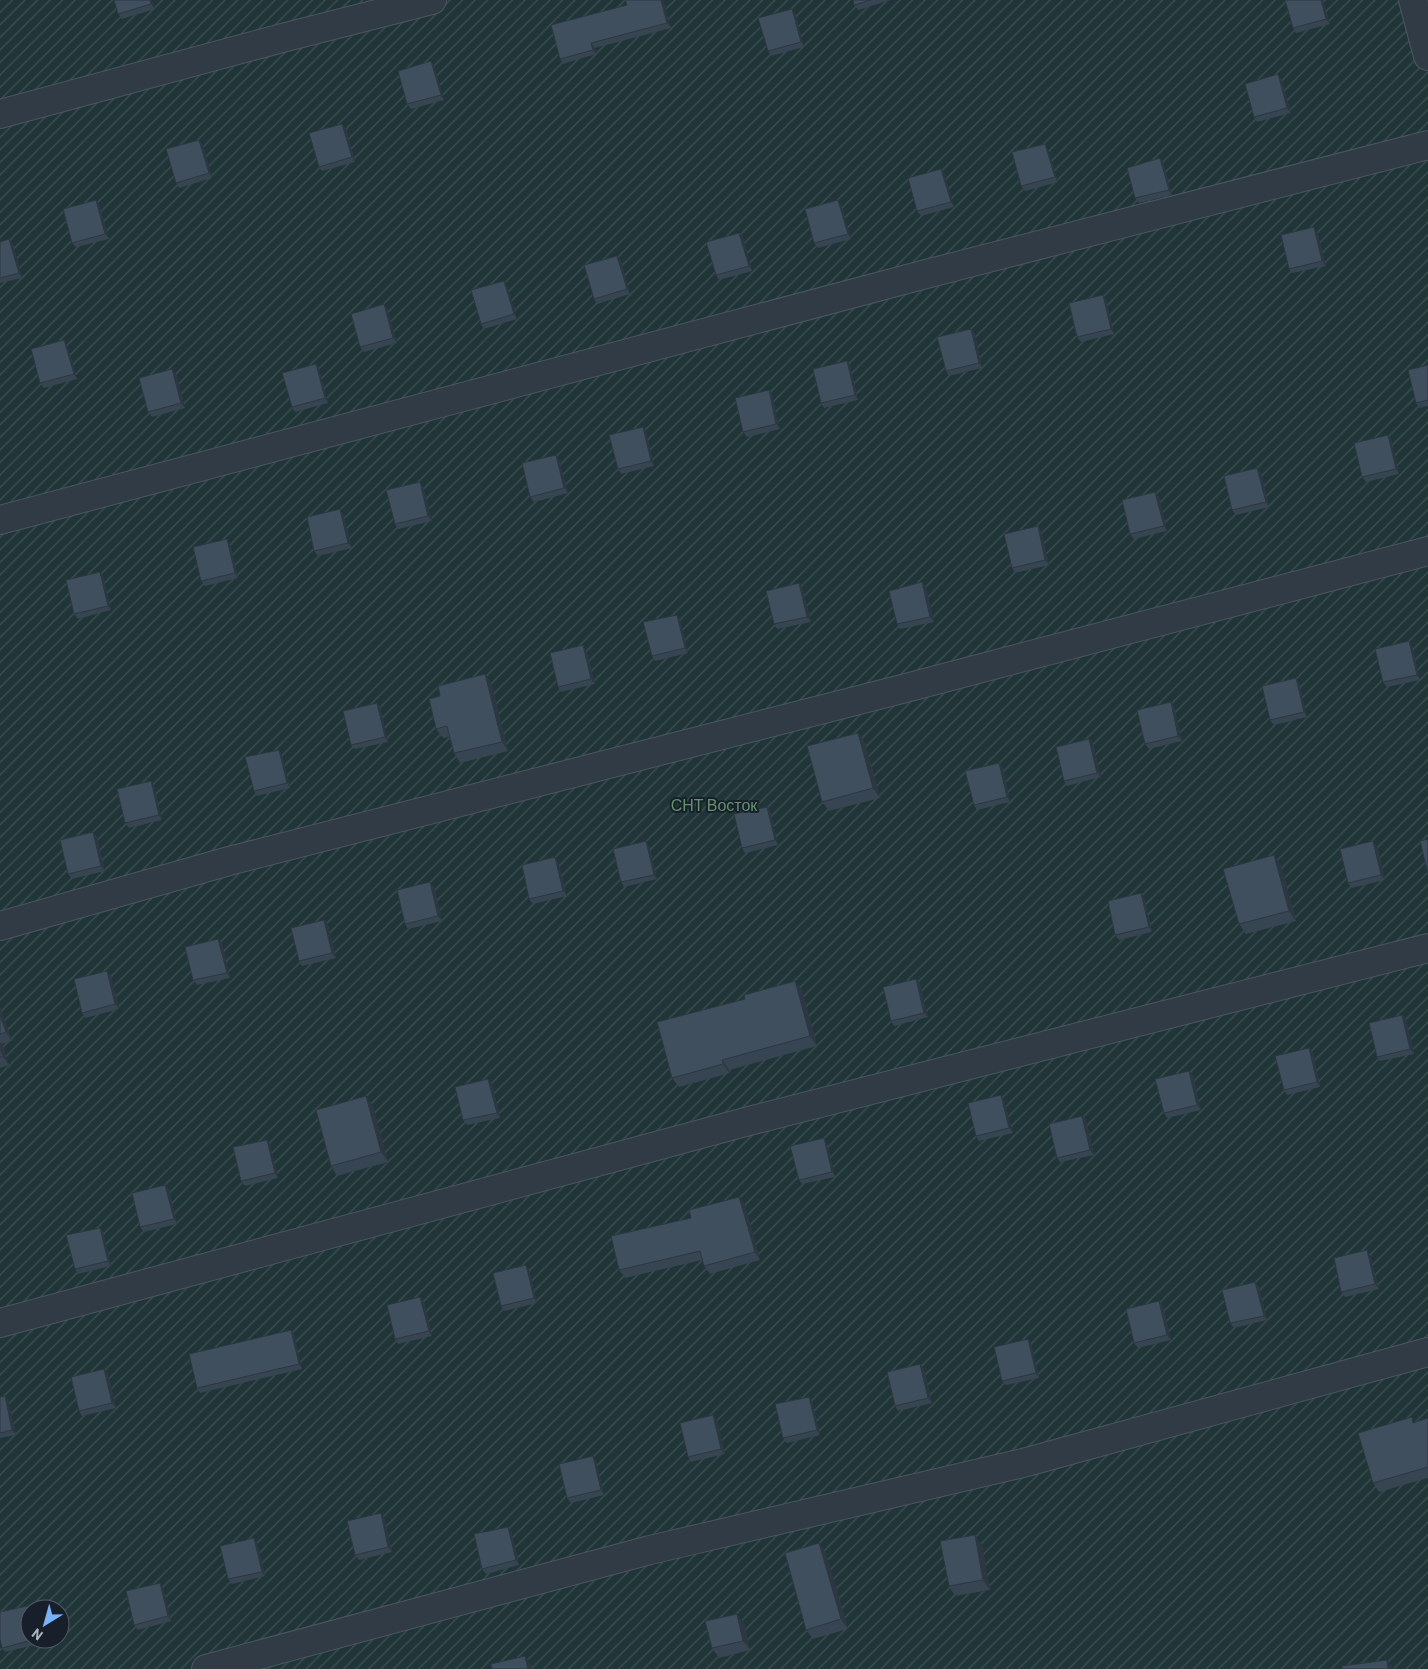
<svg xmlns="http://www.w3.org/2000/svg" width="1428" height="1669" font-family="Barlow,sans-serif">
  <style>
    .garden { fill: url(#garden-furrows); fill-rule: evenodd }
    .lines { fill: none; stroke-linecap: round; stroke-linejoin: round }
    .minor-casing { stroke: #4c5662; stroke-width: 30 }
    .minor { stroke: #313b46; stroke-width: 28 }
    .wall { fill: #374451 }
    .shaded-wall { fill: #2d3742 }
    .building { fill: #404f5e; stroke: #2d3742 }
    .labels { text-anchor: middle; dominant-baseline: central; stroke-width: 4; stroke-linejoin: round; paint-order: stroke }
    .park-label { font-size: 16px; fill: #62946b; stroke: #17202a }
  </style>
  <defs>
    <pattern id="garden-furrows" width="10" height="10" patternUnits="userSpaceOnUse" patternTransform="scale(1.25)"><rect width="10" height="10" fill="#203537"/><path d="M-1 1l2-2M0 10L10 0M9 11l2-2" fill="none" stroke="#3e5052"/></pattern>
  </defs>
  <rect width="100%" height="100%" fill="#1e2936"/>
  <!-- garden -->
  <path class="garden" d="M 0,0 L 1428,0 L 1428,1669 L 0,1669 ZM 30,1609 L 60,1609 L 60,1639 L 30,1639 Z"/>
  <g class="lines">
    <!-- minor casing -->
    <g class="minor-casing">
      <path id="minor" d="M 1413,0 L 1428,56
        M 0,114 L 286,37 L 432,0
        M 0,520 L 930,273 L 1428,145
        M 0,926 L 229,861 L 902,689 L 1428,551
        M 0,1323 L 749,1121 L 1428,948
        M 206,1669 L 650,1550 L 1023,1463 L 1428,1352"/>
    </g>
    <!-- minor -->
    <use href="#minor" class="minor"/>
  </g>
  <!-- wall -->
  <path class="wall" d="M 114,0 L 152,0 L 155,9 L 122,19 L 118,14 Z
    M 663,0 L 671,28 L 595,48 L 596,54 L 563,64 L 560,59 Z
    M 853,0 L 891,0 L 858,10 L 854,5 Z
    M 1285,0 L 1323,0 L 1330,24 L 1296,33 L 1293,28 Z
    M 792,9 L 795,13 L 804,47 L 771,56 L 768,51 Z
    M 431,61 L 434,66 L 444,100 L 411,109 L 407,104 Z
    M 1278,74 L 1281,79 L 1291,113 L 1257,122 L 1254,117 Z
    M 346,129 L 355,162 L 322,171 L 319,167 Z
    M 203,145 L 212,178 L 179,188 L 176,183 Z
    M 1048,149 L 1058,182 L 1025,191 L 1021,186 Z
    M 1160,158 L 1163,163 L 1172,195 L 1139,203 L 1135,198 Z
    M 944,173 L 954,207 L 921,216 L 917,211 Z
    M 96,200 L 99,205 L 109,239 L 76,247 L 72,243 Z
    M 841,205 L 851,239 L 818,248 L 814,243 Z
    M 1317,232 L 1326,266 L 1292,273 L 1289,269 Z
    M 739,233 L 743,237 L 752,271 L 719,280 L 716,275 Z
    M 9,239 L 13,244 L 22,278 L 0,283 L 0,242 Z
    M 617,256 L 621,261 L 630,294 L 597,304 L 594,299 Z
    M 507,286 L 517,319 L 484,329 L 481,324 Z
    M 1103,295 L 1106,300 L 1114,334 L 1081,342 L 1077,337 Z
    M 384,304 L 387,309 L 397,343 L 364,352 L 360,347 Z
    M 971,329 L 975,334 L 982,368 L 949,376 L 946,371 Z
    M 64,340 L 67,345 L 77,379 L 44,388 L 40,383 Z
    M 847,361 L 850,366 L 858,400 L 824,408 L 821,403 Z
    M 316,364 L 319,369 L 328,403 L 295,412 L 292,407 Z
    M 1428,365 L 1428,406 L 1419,408 L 1416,403 Z
    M 176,374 L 185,408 L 152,417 L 148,412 Z
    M 769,390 L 772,395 L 780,429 L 747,437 L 743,432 Z
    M 643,427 L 646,432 L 654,466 L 621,474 L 618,469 Z
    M 1388,435 L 1391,440 L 1399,474 L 1366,482 L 1362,477 Z
    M 556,455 L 559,460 L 568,493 L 534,502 L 530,497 Z
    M 1257,468 L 1261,473 L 1269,507 L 1236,515 L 1232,510 Z
    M 423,487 L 432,521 L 398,529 L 395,524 Z
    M 1155,492 L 1159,497 L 1167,531 L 1134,539 L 1130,534 Z
    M 343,514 L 352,548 L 318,556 L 314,551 Z
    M 1038,526 L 1041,531 L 1049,565 L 1015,573 L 1012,568 Z
    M 230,544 L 238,578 L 205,586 L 201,581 Z
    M 100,572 L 103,577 L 111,610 L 78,619 L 74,614 Z
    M 922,582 L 926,587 L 934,622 L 900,629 L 897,624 Z
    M 799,583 L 802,588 L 811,622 L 777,629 L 774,624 Z
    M 677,615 L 680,620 L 688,653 L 655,661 L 652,656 Z
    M 1412,646 L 1420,680 L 1387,687 L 1383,682 Z
    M 586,650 L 595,684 L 561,692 L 558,687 Z
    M 485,674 L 491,683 L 508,751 L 460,763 L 454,753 L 449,737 L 443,738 L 436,729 L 440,696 Z
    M 1299,683 L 1307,717 L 1274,725 L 1270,720 Z
    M 1171,702 L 1174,707 L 1182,741 L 1149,749 L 1145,744 Z
    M 377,703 L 380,707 L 388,742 L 355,749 L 351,745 Z
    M 1089,739 L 1093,744 L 1101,777 L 1067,786 L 1064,781 Z
    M 865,742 L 880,798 L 829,811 L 822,802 Z
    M 279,750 L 282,755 L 290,788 L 257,796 L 254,791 Z
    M 999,763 L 1003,768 L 1010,802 L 977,810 L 974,805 Z
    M 151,781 L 154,786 L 162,820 L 129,828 L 125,823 Z
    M 767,807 L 770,811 L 778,845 L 745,853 L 742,848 Z
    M 93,832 L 97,837 L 105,871 L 72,879 L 68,874 Z
    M 646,841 L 649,846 L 657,879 L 624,887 L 621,882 Z
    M 1377,846 L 1385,880 L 1352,888 L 1348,883 Z
    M 558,862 L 567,896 L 533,904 L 529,899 Z
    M 1281,865 L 1296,921 L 1246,934 L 1239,924 Z
    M 434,887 L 442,921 L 408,929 L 405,924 Z
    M 1141,893 L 1144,898 L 1152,932 L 1119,940 L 1115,935 Z
    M 324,920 L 328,925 L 336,958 L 302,966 L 299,961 Z
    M 218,939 L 222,944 L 230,978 L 197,985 L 193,980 Z
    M 107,971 L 111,976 L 119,1009 L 85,1018 L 82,1013 Z
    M 916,979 L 920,984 L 928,1017 L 894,1026 L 891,1021 Z
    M 795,981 L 802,990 L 817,1046 L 729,1070 L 730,1073 L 679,1087 L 672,1078 L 745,999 Z
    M 0,1007 L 12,1041 L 2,1044 L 9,1065 L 0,1068 Z
    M 1402,1015 L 1406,1019 L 1414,1054 L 1380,1061 L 1377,1057 Z
    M 1309,1048 L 1313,1053 L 1320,1087 L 1287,1095 L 1284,1090 Z
    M 1189,1071 L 1193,1076 L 1201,1110 L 1167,1118 L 1164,1113 Z
    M 492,1084 L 500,1118 L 467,1125 L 463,1120 Z
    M 1001,1095 L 1004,1100 L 1013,1133 L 979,1141 L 976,1136 Z
    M 366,1096 L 373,1106 L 388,1162 L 337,1176 L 331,1166 Z
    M 1082,1116 L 1086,1120 L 1094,1155 L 1060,1162 L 1057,1158 Z
    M 267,1140 L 270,1145 L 278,1178 L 245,1186 L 241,1181 Z
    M 827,1143 L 835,1177 L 802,1184 L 799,1180 Z
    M 165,1185 L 169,1190 L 177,1224 L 144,1232 L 140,1227 Z
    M 745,1205 L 760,1260 L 710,1274 L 704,1266 L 702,1260 L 625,1278 L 619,1270 Z
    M 100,1228 L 103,1232 L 111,1266 L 78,1274 L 75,1269 Z
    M 1370,1255 L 1379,1289 L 1345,1297 L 1341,1292 Z
    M 529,1270 L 537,1303 L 504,1311 L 501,1306 Z
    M 1255,1282 L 1259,1287 L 1267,1320 L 1234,1328 L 1230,1323 Z
    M 420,1297 L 424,1302 L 432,1336 L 398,1344 L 395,1339 Z
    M 1159,1301 L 1163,1306 L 1171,1340 L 1138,1348 L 1134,1343 Z
    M 294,1335 L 302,1369 L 200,1393 L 197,1388 Z
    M 1028,1339 L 1031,1344 L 1039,1378 L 1006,1385 L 1002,1381 Z
    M 920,1364 L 924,1369 L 932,1403 L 898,1411 L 895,1406 Z
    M 108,1374 L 116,1408 L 82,1416 L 79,1411 Z
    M 5,1396 L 8,1400 L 16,1435 L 0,1438 L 0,1397 Z
    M 809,1397 L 812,1402 L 820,1435 L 787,1443 L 783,1438 Z
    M 713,1415 L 717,1420 L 725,1454 L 691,1462 L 688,1457 Z
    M 1428,1418 L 1428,1478 L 1379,1492 L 1373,1483 L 1415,1422 Z
    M 593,1456 L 596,1461 L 604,1495 L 571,1503 L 567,1498 Z
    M 384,1518 L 392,1552 L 359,1560 L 355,1555 Z
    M 508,1527 L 511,1531 L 519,1565 L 486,1574 L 482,1569 Z
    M 257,1543 L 265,1576 L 232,1584 L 228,1579 Z
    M 819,1543 L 826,1553 L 848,1629 L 813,1639 L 806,1630 Z
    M 982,1545 L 990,1590 L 955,1596 L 949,1586 Z
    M 163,1588 L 171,1621 L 138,1630 L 134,1625 Z
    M 744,1623 L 750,1650 L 719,1658 L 712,1648 Z
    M 38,1639 L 39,1644 L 5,1652 L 2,1648 Z"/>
  <!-- shaded-wall -->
  <path class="shaded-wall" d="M 150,0 L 152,0 L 155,9 L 151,4 Z
    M 661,0 L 663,0 L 671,28 L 667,23 Z
    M 1321,0 L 1323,0 L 1330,24 L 1326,19 Z
    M 792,9 L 795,13 L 804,47 L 801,42 Z
    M 591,43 L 595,48 L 596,54 L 593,50 Z
    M 431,61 L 434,66 L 444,100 L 441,95 Z
    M 1278,74 L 1281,79 L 1291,113 L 1287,108 Z
    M 342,124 L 346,129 L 355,162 L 352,157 Z
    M 199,140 L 203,145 L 212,178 L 209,173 Z
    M 1045,144 L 1048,149 L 1058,182 L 1055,177 Z
    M 1160,158 L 1163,163 L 1172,195 L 1169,190 Z
    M 941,169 L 944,173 L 954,207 L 951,202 Z
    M 96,200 L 99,205 L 109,239 L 105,234 Z
    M 838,200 L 841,205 L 851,239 L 848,234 Z
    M 1314,227 L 1317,232 L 1326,266 L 1322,261 Z
    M 739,233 L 743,237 L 752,271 L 749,266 Z
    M 9,239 L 13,244 L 22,278 L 19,273 Z
    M 617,256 L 621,261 L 630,294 L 627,289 Z
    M 504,281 L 507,286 L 517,319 L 514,314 Z
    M 1103,295 L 1106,300 L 1114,334 L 1111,329 Z
    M 384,304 L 387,309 L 397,343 L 393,338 Z
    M 971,329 L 975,334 L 982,368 L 979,363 Z
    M 64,340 L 67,345 L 77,379 L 74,374 Z
    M 847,361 L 850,366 L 858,400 L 855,395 Z
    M 316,364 L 319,369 L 328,403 L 325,398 Z
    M 172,369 L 176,374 L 185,408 L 181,403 Z
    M 769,390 L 772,395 L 780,429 L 776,424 Z
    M 643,427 L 646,432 L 654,466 L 651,461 Z
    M 1388,435 L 1391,440 L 1399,474 L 1396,469 Z
    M 556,455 L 559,460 L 568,493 L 564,488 Z
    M 1257,468 L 1261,473 L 1269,507 L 1266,502 Z
    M 420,482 L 423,487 L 432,521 L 428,516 Z
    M 1155,492 L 1159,497 L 1167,531 L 1164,526 Z
    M 340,509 L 343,514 L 352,548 L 348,543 Z
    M 1038,526 L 1041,531 L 1049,565 L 1045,560 Z
    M 227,539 L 230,544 L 238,578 L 235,573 Z
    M 100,572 L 103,577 L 111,610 L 108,606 Z
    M 922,582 L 926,587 L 934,622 L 930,617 Z
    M 799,583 L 802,588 L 811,622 L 807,617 Z
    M 677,615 L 680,620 L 688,653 L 685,648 Z
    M 1409,641 L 1412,646 L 1420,680 L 1417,675 Z
    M 583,645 L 586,650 L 595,684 L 591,679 Z
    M 485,674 L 491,683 L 508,751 L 502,742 Z
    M 1296,678 L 1299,683 L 1307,717 L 1304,712 Z
    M 1171,702 L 1174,707 L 1182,741 L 1178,736 Z
    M 377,703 L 380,707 L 388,742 L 385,737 Z
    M 858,733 L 865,742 L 880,798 L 873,788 Z
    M 1089,739 L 1093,744 L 1101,777 L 1097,773 Z
    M 279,750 L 282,755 L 290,788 L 287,783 Z
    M 999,763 L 1003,768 L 1010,802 L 1007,797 Z
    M 151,781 L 154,786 L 162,820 L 159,815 Z
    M 767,807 L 770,811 L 778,845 L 775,840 Z
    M 93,832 L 97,837 L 105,871 L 101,866 Z
    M 646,841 L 649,846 L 657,879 L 654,875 Z
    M 1373,841 L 1377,846 L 1385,880 L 1381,875 Z
    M 1274,855 L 1281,865 L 1296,921 L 1289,911 Z
    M 555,857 L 558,862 L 567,896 L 563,891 Z
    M 430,882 L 434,887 L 442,921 L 438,916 Z
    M 1141,893 L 1144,898 L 1152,932 L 1149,927 Z
    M 324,920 L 328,925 L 336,958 L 332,953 Z
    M 218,939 L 222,944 L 230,978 L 227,973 Z
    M 107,971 L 111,976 L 119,1009 L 115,1004 Z
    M 916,979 L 920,984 L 928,1017 L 924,1013 Z
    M 795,981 L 802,990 L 817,1046 L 810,1036 Z
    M 0,1007 L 12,1041 L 6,1032 L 0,1015 Z
    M 1402,1015 L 1406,1019 L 1414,1054 L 1410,1049 Z
    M 0,1042 L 2,1044 L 9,1065 L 3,1057 L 0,1048 Z
    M 1309,1048 L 1313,1053 L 1320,1087 L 1317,1082 Z
    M 722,1060 L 729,1070 L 730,1073 L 723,1064 Z
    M 1189,1071 L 1193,1076 L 1201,1110 L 1197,1105 Z
    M 488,1079 L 492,1084 L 500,1118 L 497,1113 Z
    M 1001,1095 L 1004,1100 L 1013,1133 L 1009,1128 Z
    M 366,1096 L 373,1106 L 388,1162 L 381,1152 Z
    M 1082,1116 L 1086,1120 L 1094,1155 L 1090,1150 Z
    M 824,1138 L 827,1143 L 835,1177 L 832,1172 Z
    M 267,1140 L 270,1145 L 278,1178 L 275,1173 Z
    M 165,1185 L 169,1190 L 177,1224 L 174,1219 Z
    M 739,1197 L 745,1205 L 760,1260 L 755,1252 Z
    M 100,1228 L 103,1232 L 111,1266 L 108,1261 Z
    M 1367,1250 L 1370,1255 L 1379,1289 L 1375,1284 Z
    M 526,1265 L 529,1270 L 537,1303 L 534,1298 Z
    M 1255,1282 L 1259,1287 L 1267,1320 L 1264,1316 Z
    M 420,1297 L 424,1302 L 432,1336 L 429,1331 Z
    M 1159,1301 L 1163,1306 L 1171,1340 L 1167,1335 Z
    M 291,1330 L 294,1335 L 302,1369 L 299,1364 Z
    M 1028,1339 L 1031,1344 L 1039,1378 L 1036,1373 Z
    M 920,1364 L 924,1369 L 932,1403 L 928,1398 Z
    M 104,1369 L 108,1374 L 116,1408 L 112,1403 Z
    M 5,1396 L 8,1400 L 16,1435 L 12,1430 Z
    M 809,1397 L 812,1402 L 820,1435 L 817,1430 Z
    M 713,1415 L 717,1420 L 725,1454 L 721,1449 Z
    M 593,1456 L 596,1461 L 604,1495 L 601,1490 Z
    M 381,1513 L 384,1518 L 392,1552 L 388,1547 Z
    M 508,1527 L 511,1531 L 519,1565 L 516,1560 Z
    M 975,1535 L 982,1545 L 990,1590 L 983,1580 Z
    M 254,1538 L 257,1543 L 265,1576 L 262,1572 Z
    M 819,1543 L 826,1553 L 848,1629 L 841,1619 Z
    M 160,1583 L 163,1588 L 171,1621 L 168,1616 Z
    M 737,1614 L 744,1623 L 750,1650 L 743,1641 Z
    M 525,1656 L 532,1666 L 532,1669 L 528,1669 Z
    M 1387,1660 L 1394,1669 L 1388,1669 Z"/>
  <!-- building -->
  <path class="building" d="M 114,0 L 150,0 L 151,4 L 118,14 Z
    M 625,0 L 661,0 L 667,23 L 591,43 L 593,50 L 560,59 L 551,25 L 627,5 Z
    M 853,0 L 871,0 L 854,5 Z
    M 1285,0 L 1321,0 L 1326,19 L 1293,28 Z
    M 792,9 L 801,42 L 768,51 L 758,18 Z
    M 431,61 L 441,95 L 407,104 L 398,71 Z
    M 1278,74 L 1287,108 L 1254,117 L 1245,84 Z
    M 342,124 L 352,157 L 319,167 L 309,133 Z
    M 199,140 L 209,173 L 176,183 L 166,149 Z
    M 1045,144 L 1055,177 L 1021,186 L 1012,152 Z
    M 1160,158 L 1169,190 L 1135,198 L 1127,168 Z
    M 941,169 L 951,202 L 917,211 L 908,178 Z
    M 96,200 L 105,234 L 72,243 L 63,209 Z
    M 838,200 L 848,234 L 814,243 L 805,209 Z
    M 1314,227 L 1322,261 L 1289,269 L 1281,235 Z
    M 739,233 L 749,266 L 716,275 L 706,242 Z
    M 9,239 L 19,273 L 0,278 L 0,242 Z
    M 617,256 L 627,289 L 594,299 L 584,265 Z
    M 504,281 L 514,314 L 481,324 L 471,290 Z
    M 1103,295 L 1111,329 L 1077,337 L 1069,303 Z
    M 384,304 L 393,338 L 360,347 L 351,314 Z
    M 971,329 L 979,363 L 946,371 L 937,337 Z
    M 64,340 L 74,374 L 40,383 L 31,349 Z
    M 847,361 L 855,395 L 821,403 L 813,369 Z
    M 316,364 L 325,398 L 292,407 L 282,373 Z
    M 1428,365 L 1428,400 L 1416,403 L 1408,370 Z
    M 172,369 L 181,403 L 148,412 L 139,378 Z
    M 769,390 L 776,424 L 743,432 L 735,398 Z
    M 643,427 L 651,461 L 618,469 L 609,435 Z
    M 1388,435 L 1396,469 L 1362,477 L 1354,443 Z
    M 556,455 L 564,488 L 530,497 L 522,463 Z
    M 1257,468 L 1266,502 L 1232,510 L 1224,476 Z
    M 420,482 L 428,516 L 395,524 L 386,490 Z
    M 1155,492 L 1164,526 L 1130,534 L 1122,500 Z
    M 340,509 L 348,543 L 314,551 L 307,517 Z
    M 1038,526 L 1045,560 L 1012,568 L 1004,534 Z
    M 227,539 L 235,573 L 201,581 L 193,547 Z
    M 100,572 L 108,606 L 74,614 L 66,580 Z
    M 922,582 L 930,617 L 897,624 L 889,591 Z
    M 799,583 L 807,617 L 774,624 L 766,591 Z
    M 677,615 L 685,648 L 652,656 L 643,622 Z
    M 1409,641 L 1417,675 L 1383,682 L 1375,649 Z
    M 583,645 L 591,679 L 558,687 L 550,653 Z
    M 485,674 L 502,742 L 454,753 L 447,726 L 436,729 L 429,699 L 440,696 L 438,686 Z
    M 1296,678 L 1304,712 L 1270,720 L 1262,686 Z
    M 1171,702 L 1178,736 L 1145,744 L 1137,710 Z
    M 377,703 L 385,737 L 351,745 L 343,711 Z
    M 858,733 L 873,788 L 822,802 L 807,746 Z
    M 1089,739 L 1097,773 L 1064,781 L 1056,747 Z
    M 279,750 L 287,783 L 254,791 L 245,757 Z
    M 999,763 L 1007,797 L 974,805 L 965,771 Z
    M 151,781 L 159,815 L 125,823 L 117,789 Z
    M 767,807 L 775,840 L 742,848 L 734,814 Z
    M 93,832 L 101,866 L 68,874 L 60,840 Z
    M 1428,839 L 1428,874 L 1420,841 Z
    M 646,841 L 654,875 L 621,882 L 613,849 Z
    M 1373,841 L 1381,875 L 1348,883 L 1340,849 Z
    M 1274,855 L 1289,911 L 1239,924 L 1223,869 Z
    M 555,857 L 563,891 L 529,899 L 522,865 Z
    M 430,882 L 438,916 L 405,924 L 397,890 Z
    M 1141,893 L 1149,927 L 1115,935 L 1108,901 Z
    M 324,920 L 332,953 L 299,961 L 291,928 Z
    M 218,939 L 227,973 L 193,980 L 185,947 Z
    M 107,971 L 115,1004 L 82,1013 L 74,979 Z
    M 916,979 L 924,1013 L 891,1021 L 883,987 Z
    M 795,981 L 810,1036 L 722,1060 L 723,1064 L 672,1078 L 657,1022 L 745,999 L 744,995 Z
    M 0,1015 L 6,1032 L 0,1034 Z
    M 1402,1015 L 1410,1049 L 1377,1057 L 1369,1023 Z
    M 0,1048 L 3,1057 L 0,1057 Z
    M 1309,1048 L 1317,1082 L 1284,1090 L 1275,1056 Z
    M 1189,1071 L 1197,1105 L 1164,1113 L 1155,1079 Z
    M 488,1079 L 497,1113 L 463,1120 L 455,1087 Z
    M 1001,1095 L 1009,1128 L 976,1136 L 968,1103 Z
    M 366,1096 L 381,1152 L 331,1166 L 316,1110 Z
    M 1082,1116 L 1090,1150 L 1057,1158 L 1049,1124 Z
    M 824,1138 L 832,1172 L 799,1180 L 790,1146 Z
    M 267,1140 L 275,1173 L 241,1181 L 233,1147 Z
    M 165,1185 L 174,1219 L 140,1227 L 132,1193 Z
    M 739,1197 L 755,1252 L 704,1266 L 700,1251 L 619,1270 L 611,1236 L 691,1218 L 689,1210 Z
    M 100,1228 L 108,1261 L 75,1269 L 66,1235 Z
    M 1367,1250 L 1375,1284 L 1341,1292 L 1334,1258 Z
    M 526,1265 L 534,1298 L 501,1306 L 493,1273 Z
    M 1255,1282 L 1264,1316 L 1230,1323 L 1222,1290 Z
    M 420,1297 L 429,1331 L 395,1339 L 387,1305 Z
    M 1159,1301 L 1167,1335 L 1134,1343 L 1126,1309 Z
    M 291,1330 L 299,1364 L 197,1388 L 189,1354 Z
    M 1028,1339 L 1036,1373 L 1002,1381 L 994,1347 Z
    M 920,1364 L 928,1398 L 895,1406 L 887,1372 Z
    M 104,1369 L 112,1403 L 79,1411 L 71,1377 Z
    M 5,1396 L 12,1430 L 0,1433 L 0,1397 Z
    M 809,1397 L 817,1430 L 783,1438 L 775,1404 Z
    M 713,1415 L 721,1449 L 688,1457 L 680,1423 Z
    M 1412,1417 L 1413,1423 L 1428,1418 L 1428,1467 L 1373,1483 L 1358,1433 Z
    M 593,1456 L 601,1490 L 567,1498 L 559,1464 Z
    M 381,1513 L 388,1547 L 355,1555 L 347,1521 Z
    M 508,1527 L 516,1560 L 482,1569 L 474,1534 Z
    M 975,1535 L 983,1580 L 949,1586 L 940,1541 Z
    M 254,1538 L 262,1572 L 228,1579 L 220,1546 Z
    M 819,1543 L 841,1619 L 806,1630 L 785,1553 Z
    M 160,1583 L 168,1616 L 134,1625 L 126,1591 Z
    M 27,1606 L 30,1616 L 30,1639 L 36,1639 L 2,1648 L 0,1639 L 0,1612 Z
    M 737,1614 L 743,1641 L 712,1648 L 705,1621 Z
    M 525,1656 L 528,1669 L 492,1669 L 491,1664 Z
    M 1387,1660 L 1388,1669 L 1342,1669 L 1342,1666 Z"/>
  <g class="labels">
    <!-- park labels -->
    <g class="park-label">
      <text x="714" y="804">СНТ Восток</text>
    </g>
  </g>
  <!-- north arrow -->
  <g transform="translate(45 1624) rotate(217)"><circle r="24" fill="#17202a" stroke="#525c68"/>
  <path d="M0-4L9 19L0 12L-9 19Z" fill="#77b2fc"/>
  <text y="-8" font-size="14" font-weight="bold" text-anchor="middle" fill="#abb6c4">N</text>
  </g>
</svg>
